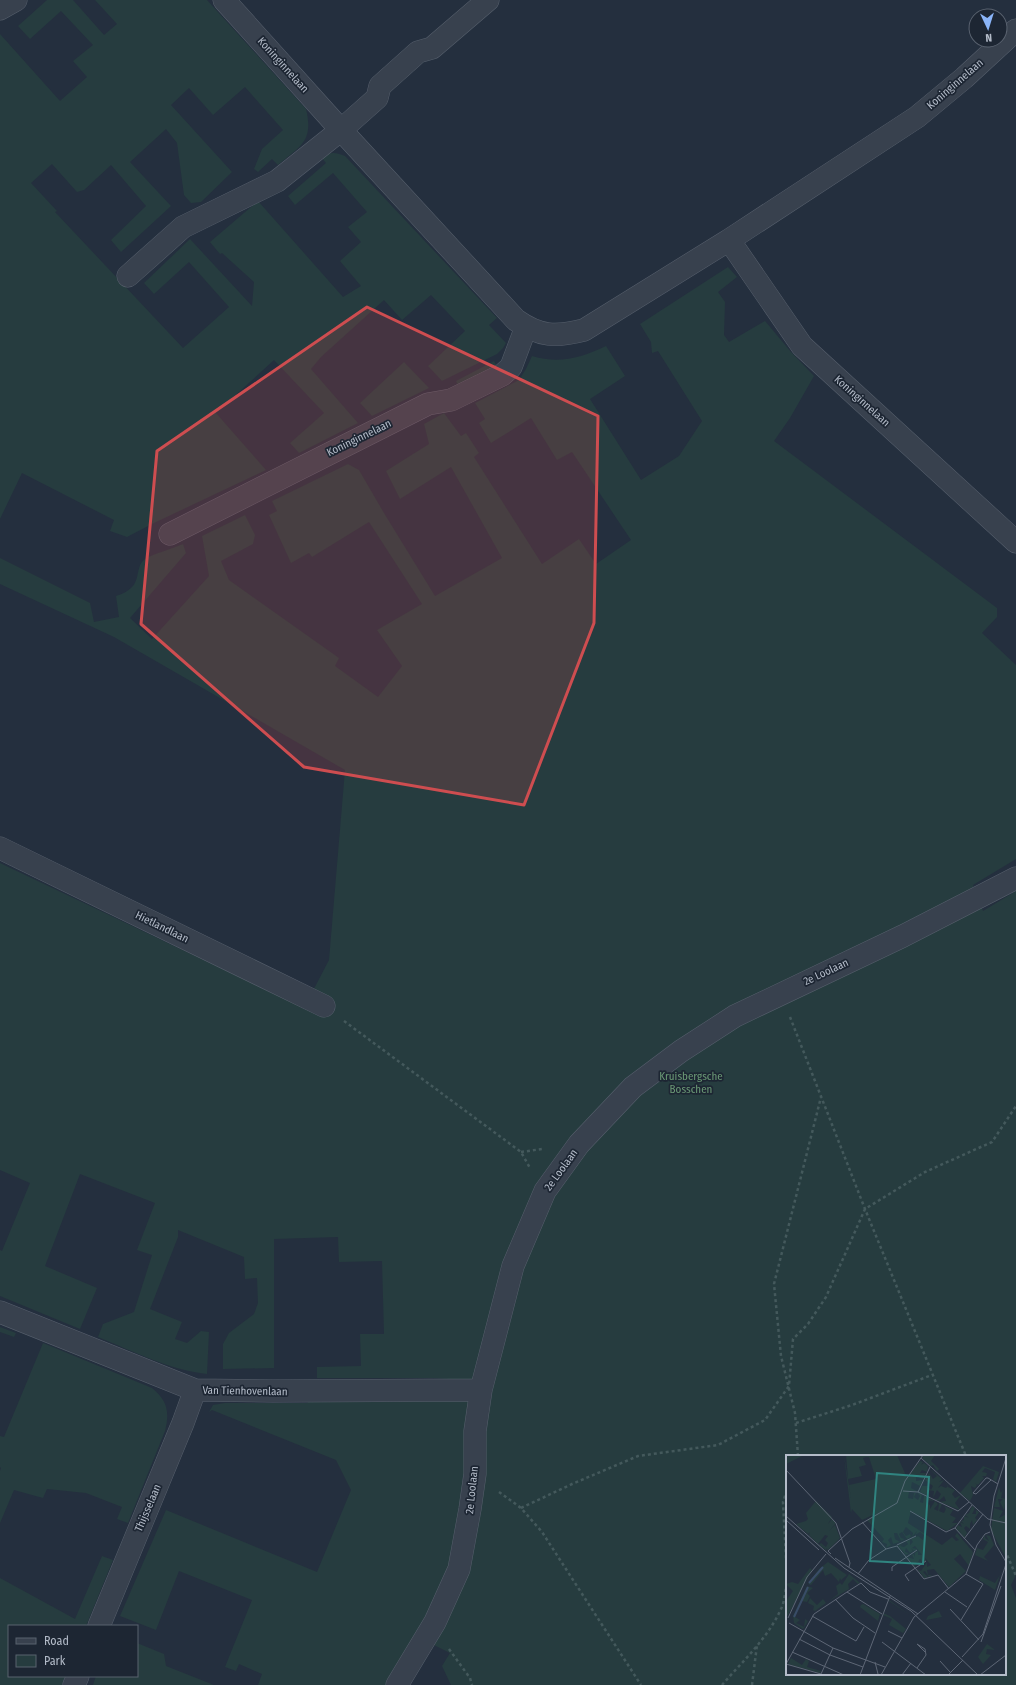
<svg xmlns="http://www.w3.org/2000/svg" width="1016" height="1685" font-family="'Fira Sans Condensed',sans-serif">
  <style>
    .green { fill: #263c3f; fill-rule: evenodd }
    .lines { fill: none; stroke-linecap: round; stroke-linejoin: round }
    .minor-casing { stroke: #565f6c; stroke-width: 23 }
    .path { stroke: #44595c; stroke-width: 2.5; stroke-dasharray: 3 3; stroke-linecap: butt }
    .minor { stroke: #38414e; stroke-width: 22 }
    .marked { fill: #ce4d50; fill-opacity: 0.2; stroke: #ce4d50; stroke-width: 3; stroke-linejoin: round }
    .labels { text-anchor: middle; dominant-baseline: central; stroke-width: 3.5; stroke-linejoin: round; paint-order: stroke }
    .street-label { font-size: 11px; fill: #b4bcc9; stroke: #1d2633 }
    .park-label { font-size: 11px; fill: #6b9a76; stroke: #1d2633 }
    .inset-river { fill: none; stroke: #394c67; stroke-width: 2 }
    .inset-road { fill: none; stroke: #5e6776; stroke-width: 1 }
    .view { fill: #308480; fill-opacity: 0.15; stroke: #308480; stroke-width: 2 }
    .inset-edge { fill: none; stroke: #b4bcc9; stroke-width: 2 }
  </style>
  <rect width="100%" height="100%" fill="#242f3e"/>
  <!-- green -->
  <path class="green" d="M 47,0 L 73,0 L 104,35 L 117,24 L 95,0 L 207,0 L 306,109 C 314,142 300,146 278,165 L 272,159 L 258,172 L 254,169 L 262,149 L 283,130 L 245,87 L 213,115 L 189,88 L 171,105 L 232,172 L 201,202 L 191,203 L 184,195 L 177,143 L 166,129 L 130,162 L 171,206 L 121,252 L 111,240 L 146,206 L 111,165 L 84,190 L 77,192 L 52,164 L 31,183 L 57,211 L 55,212 L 183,348 L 229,307 L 189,262 L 154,294 L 144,283 L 190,239 L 252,306 L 254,282 L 222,253 L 220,254 L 210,242 L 258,201 L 343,297 L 361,286 L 340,261 L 361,242 L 348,227 L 367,212 L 333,173 L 295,205 L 288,196 L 326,163 L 321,157 C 330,152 335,152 345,156 L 497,318 L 489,325 L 506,343 L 503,348 L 497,354 L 442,381 L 428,366 L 465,331 L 431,295 L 402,320 L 384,300 L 321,357 L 311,369 L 358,423 L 299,453 L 290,443 L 324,413 L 274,360 L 216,413 L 266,470 L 152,524 L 127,537 L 110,531 L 114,520 L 22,473 L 0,519 L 0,34 L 60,101 L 87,77 L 73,61 L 93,45 L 61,11 L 30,39 L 18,26 Z
    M 728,267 L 737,277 L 718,292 L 725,302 L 724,335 L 729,342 L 765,321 L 791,352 L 814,376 L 790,418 L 774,441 L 997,608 L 997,617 L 982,633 L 1016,665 L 1016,859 L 973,885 L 983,911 L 1016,891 L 1016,1575 L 1011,1585 L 1016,1598 L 1016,1685 L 451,1685 L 442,1666 L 450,1653 L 422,1639 L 401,1662 L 386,1685 L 258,1685 L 262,1674 L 239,1664 L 236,1671 L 225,1667 L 252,1600 L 179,1571 L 156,1630 L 120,1616 L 166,1510 L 317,1572 L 351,1490 L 336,1460 L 212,1410 L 209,1412 L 213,1405 L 225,1403 L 308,1403 L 301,1388 L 448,1378 L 317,1378 L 317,1367 L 361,1366 L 360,1334 L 384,1334 L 382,1261 L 339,1262 L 338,1237 L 274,1239 L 274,1368 L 223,1369 L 223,1344 L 229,1333 L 254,1314 L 258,1303 L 257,1278 L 245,1279 L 244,1257 L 178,1230 L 178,1237 L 150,1309 L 182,1322 L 175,1339 L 187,1343 L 201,1331 L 209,1332 L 207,1374 C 169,1370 133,1351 98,1337 L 103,1324 L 134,1312 L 152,1255 L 137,1250 L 155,1203 L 80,1174 L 45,1266 L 97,1288 L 80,1329 L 0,1296 L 0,1250 L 2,1251 L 30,1183 L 0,1170 L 0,863 L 304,1008 L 329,960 L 345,770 L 114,637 L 0,584 L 0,558 L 90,603 L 94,622 L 119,617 L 116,596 C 146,587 132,569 145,559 C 153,554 174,548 183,544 L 186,553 L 130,618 L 152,639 L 209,576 L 202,536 L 245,515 L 255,535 L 253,544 L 221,561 L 229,580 L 339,658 L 335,666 L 378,697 L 402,666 L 377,630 L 422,604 L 369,522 L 312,557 L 309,553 L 291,563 L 269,515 L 277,511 L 272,501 L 348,464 L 359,470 L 384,513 L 435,596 L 502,558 L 451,467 L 400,499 L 386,471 L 429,444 L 424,424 L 444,413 L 461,436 L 466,433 L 479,453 L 474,457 L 542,564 L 579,539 L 596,564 L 631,540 L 572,452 L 557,460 L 531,418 L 491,443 L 479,423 L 485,419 L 475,403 L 519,380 L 526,369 L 532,356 C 559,364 581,358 606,346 L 625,376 L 590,399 L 641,480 L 679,456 L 702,421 L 658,351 L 652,353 L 651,342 L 640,324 ZM 787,1456 L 1005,1456 L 1005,1674 L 787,1674 Z
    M 494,361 L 498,368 L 459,388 L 456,381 Z
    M 404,362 L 429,388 L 372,416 L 360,403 Z
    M 0,1327 L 16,1333 L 14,1337 L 0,1332 Z
    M 43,1343 L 152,1388 C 167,1400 170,1412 165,1431 L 128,1523 L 117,1519 L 122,1507 L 86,1493 L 47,1489 L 43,1498 L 14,1490 L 0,1523 L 0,1471 L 1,1468 L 0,1467 L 0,1436 L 4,1437 Z
    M 102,1556 L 113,1560 L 86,1626 L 9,1626 L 9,1676 L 66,1676 L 62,1685 L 0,1685 L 0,1578 L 75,1619 Z
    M 137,1643 L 164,1654 L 166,1666 L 214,1685 L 93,1685 L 96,1676 L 137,1676 Z"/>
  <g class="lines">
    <!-- minor casing -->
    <g class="minor-casing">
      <path id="minor" d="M 224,0 L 341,130 L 516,320 C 540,337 556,337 584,330 L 729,240 L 802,346 L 1016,542
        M 0,9 L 16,0
        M 729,240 L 917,117 L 964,78 L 1016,30
        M 128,276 L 183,227 L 277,181 L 341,130 L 377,98 L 380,86 L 418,52 L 432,48 L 488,0
        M 170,534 L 428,404 L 451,400 L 502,375 L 511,367 L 526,327
        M 0,848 L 324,1006
        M 0,1312 L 195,1390 L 273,1391 L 481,1390
        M 99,1626 L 183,1423 L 195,1390
        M 74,1685 L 78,1676
        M 397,1685 L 435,1622 L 459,1569 L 470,1509 L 475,1474 L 475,1431 L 481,1390 L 513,1266 L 545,1191 L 579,1144 L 633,1087 L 681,1051 L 735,1016 L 903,936 L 1016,878"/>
    </g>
    <!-- path -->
    <path class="path" d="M 790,1017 L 865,1209 L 966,1456
      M 344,1021 L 521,1152 L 530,1168
      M 521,1152 L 542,1149
      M 796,1423 L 852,1405 L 932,1375
      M 798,1456 L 795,1413 L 781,1356 L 774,1284 L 821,1097
      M 787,1490 L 783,1502 L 787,1577
      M 499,1492 L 521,1508 L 542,1532 L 641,1685
      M 521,1508 L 572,1484 L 638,1456 L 718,1445 L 765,1420 L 789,1386 L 793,1339 L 808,1324 L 826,1297 L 865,1209 L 925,1172 L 992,1142 L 1016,1106
      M 1005,1550 L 1016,1576
      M 449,1649 L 470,1678 L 472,1685
      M 722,1685 C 742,1662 768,1638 781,1609 C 785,1601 785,1590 787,1582
      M 752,1685 L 757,1645"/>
    <!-- minor -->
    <use href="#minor" class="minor"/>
  </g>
  <!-- marked area -->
  <path class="marked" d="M 367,307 L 598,416 L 594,623 L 524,805 L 304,767 L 141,624 L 157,451 Z"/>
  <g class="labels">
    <!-- street labels -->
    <g class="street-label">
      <text transform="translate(283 65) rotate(48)">Koninginnelaan</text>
      <text transform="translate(955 84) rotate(-41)">Koninginnelaan</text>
      <text transform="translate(862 401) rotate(42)">Koninginnelaan</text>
      <text transform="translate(359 438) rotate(-26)">Koninginnelaan</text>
      <text transform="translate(162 927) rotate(26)">Hietlandlaan</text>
      <text transform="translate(826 972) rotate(-25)">2e Loolaan</text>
      <text transform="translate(561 1170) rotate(-54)">2e Loolaan</text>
      <text transform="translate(245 1391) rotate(1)">Van Tienhovenlaan</text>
      <text transform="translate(472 1490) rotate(-84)">2e Loolaan</text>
      <text transform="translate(148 1508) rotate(-67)">Thijsselaan</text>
    </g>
    <!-- park labels -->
    <g class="park-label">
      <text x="691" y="1076">Kruisbergsche<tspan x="691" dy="13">Bosschen</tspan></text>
    </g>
  </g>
  <!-- overview -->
  <g transform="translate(786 1455)">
    <rect width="220" height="220" fill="#242f3e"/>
    <path d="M 0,0 L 18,0 L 0,9 ZM 58,0 L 65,44 L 63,30 L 90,24 L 83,2 L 80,2 L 77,3 L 80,10 L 73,12 L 76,21 L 62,24 L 60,0 L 111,0 L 121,23 L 134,6 L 137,7 L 135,10 L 138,8 L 142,11 L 141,17 L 136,15 L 134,18 L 140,18 L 137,24 L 130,21 L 130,26 L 137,25 L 134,31 L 126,27 L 125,33 L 131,36 L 123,37 L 122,43 L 127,44 L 128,38 L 130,38 L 128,42 L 132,45 L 134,41 L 131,37 L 136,40 L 134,47 L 137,48 L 138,40 L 148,46 L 141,45 L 140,48 L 144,50 L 144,54 L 149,46 L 152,49 L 148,54 L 152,56 L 153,48 L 156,49 L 153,56 L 158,58 L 160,54 L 158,51 L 167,55 L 164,60 L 170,63 L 166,68 L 172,68 L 161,76 L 125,56 L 122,68 L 156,90 L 166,82 L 170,86 L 173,85 L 169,81 L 171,78 L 187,97 L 183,111 L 174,99 L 168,104 L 180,116 L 163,132 L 148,114 L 141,115 L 142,120 L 146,120 L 143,122 L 139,116 L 137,117 L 142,122 L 139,124 L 131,114 L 135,116 L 141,107 L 141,112 L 145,110 L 139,103 L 140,106 L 137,108 L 134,104 L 132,107 L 136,108 L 134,110 L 131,107 L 129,112 L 121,102 L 128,104 L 126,100 L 128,99 L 129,102 L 129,98 L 132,96 L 132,100 L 136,100 L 129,91 L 126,93 L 131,94 L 128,96 L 125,93 L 127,96 L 124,98 L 120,93 L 119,97 L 123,98 L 120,100 L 112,91 L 116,89 L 114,91 L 118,92 L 122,89 L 120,86 L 124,85 L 124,90 L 127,87 L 125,84 L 132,81 L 137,85 L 139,81 L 134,77 L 129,80 L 131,76 L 126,82 L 127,78 L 120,72 L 117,77 L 120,81 L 124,79 L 125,82 L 121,84 L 116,77 L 113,79 L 115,83 L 119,84 L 115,86 L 111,78 L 108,78 L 109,84 L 114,87 L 107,89 L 105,82 L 102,85 L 105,90 L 100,93 L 101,89 L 96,87 L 98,84 L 81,65 L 89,59 L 76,65 L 66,54 L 65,58 ZM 138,0 L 149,0 L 145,6 L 153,14 L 151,16 L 147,10 L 145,11 L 136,3 ZM 197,11 L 213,17 L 210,27 L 207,24 L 209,17 L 199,13 L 196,17 L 201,18 L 200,21 L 196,21 L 198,23 L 192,30 L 189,28 L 191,30 L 189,33 L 185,31 L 187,40 L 184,46 L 174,38 ZM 144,14 L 156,24 L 153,27 L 158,25 L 152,33 L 155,31 L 160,33 L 162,31 L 159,26 L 162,32 L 169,35 L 166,39 L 169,43 L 175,40 L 169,48 L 174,55 L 154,47 L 160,46 L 158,41 L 153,46 L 148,44 L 152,44 L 155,39 L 151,35 L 147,43 L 148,36 L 142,35 L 140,40 L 134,37 L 136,31 L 142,31 L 145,35 L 147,31 L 139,25 L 143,18 L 147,24 L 151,21 ZM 213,32 L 215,38 L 217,34 L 215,43 L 220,44 L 218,55 L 214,47 L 217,44 L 212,44 L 214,52 L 208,52 ZM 30,46 L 46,62 L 42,69 L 46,64 L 50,68 L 43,76 L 49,70 L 54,83 L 42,95 L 40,93 L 41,96 L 33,90 L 35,88 L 40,92 L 42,88 L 39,85 L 42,81 L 39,80 L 32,89 L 23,80 L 24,77 L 22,79 L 10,69 L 20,66 L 22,64 L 20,58 ZM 186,51 L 189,53 L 186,59 L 190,59 L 190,55 L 193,57 L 189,63 L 191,65 L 187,70 L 186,65 L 184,69 L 184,74 L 180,71 L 178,73 L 181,78 L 178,83 L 174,78 L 175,76 L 173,78 L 170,74 L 172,70 L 176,72 L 174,67 L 178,69 L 175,66 L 178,65 L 178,61 L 183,63 L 179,60 L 183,58 ZM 208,53 L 217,56 L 213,63 L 220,59 L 220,103 L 205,75 ZM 199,80 L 199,83 L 203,86 L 200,80 L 204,81 L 208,90 L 198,102 L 202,106 L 189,100 L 191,93 L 197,95 L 202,87 L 197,84 ZM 42,107 L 61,120 L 55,125 L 54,123 L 53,127 L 45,118 L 39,121 L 37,115 L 25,130 L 22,129 L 33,114 ZM 24,113 L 26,115 L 2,160 L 0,160 L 0,146 L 7,136 L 0,129 L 6,127 L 12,129 ZM 63,119 L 74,128 L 72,129 L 67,124 L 62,129 L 63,134 L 43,146 L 52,139 L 50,131 L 54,128 L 56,130 ZM 214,120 L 209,135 L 193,125 L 194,121 L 209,128 ZM 21,131 L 27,133 L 21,138 L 24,141 L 21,147 L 16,146 L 9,162 L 14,165 L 10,168 L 18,172 L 19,164 L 22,166 L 18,173 L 17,174 L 8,168 L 7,161 ZM 24,143 L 31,150 L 37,144 L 40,148 L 29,156 L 27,155 L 28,151 L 22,148 ZM 103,145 L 125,161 L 103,146 L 97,158 L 104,161 L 120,174 L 117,178 L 103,170 L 106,164 L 97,160 ZM 77,149 L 94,159 L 92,166 L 74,152 L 72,156 L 75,150 ZM 153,156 L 156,162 L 140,165 L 142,161 ZM 201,189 L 209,195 L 201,194 L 200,199 L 205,200 L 197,209 L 192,202 ZM 5,203 L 16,210 L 20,204 L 23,206 L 21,212 L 35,216 L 34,218 L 2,209 Z" fill="#263c3f"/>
    <path class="inset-river" d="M 23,128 L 37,112M 8,162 L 22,132"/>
    <path class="inset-road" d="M 135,3 L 202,64 L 220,68M 220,3 L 208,41 L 204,70 L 210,90 L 220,107M 0,15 L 50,68 L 64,108 L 63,112M 205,25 L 190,39 L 187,38 L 200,23 L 202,23 L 212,29M 117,36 L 132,37 L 172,56 L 183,47M 132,37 L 144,12M 124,56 L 160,77 L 169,73M 0,61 L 58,113 L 125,156 L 192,220M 0,65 L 33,95M 76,67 L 100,94 L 111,91 L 138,124 L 152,120 L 163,134M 169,73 L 189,95M 169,73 L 186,50M 178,84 L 197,59M 111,90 L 130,81M 45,99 L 42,96 L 66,74 L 111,48 L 119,26 L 137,0M 49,103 L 132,159M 106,116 L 106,112 L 131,95M 72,119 L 83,105 L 100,94M 123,126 L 119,120 L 140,106M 61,137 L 75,128 L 84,137 L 102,144M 159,137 L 181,152M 49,144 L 67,163 L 89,178M 164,154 L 193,185M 26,161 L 70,186 L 78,172M 2,163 L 21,122 L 40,99M 175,165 L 197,129 L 180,119M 3,168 L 47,193 L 99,212M 102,176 L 116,183M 13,184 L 44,200 L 77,212M 96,187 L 140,220M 195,187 L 215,131M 6,197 L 58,220M 176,202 L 197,179 L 220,109M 154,206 L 164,217M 89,207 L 92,219M 0,209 L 28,159 L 61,137 L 96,159M 0,209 L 35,219 L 47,193M 131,213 L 140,200 L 139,194 L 131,189 L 139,197M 74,220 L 104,141M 95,220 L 128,162 L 180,119 L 191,90 L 199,79 L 204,77M 116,220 L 125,208M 162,220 L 177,205M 194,220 L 220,200"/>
    <path class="view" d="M 91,18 L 143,22 L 137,109 L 84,106 Z"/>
    <rect width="220" height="220" class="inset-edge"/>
  </g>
  <!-- legend -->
  <rect x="8" y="1625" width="130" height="52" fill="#1d2633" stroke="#59626f"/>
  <rect x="16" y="1638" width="20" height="6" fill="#38414e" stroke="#59626f"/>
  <text x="44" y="1645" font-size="12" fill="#b4bcc9">Road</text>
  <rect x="16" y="1655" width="20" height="12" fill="#263c3f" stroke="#59626f"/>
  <text x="44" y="1665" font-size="12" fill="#b4bcc9">Park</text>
  <!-- north arrow -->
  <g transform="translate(988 28) rotate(176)"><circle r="19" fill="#1d2633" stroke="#59626f"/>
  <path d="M0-3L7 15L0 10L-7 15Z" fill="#8ab4f8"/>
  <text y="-6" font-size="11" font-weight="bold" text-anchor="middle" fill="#b4bcc9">N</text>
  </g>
</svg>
